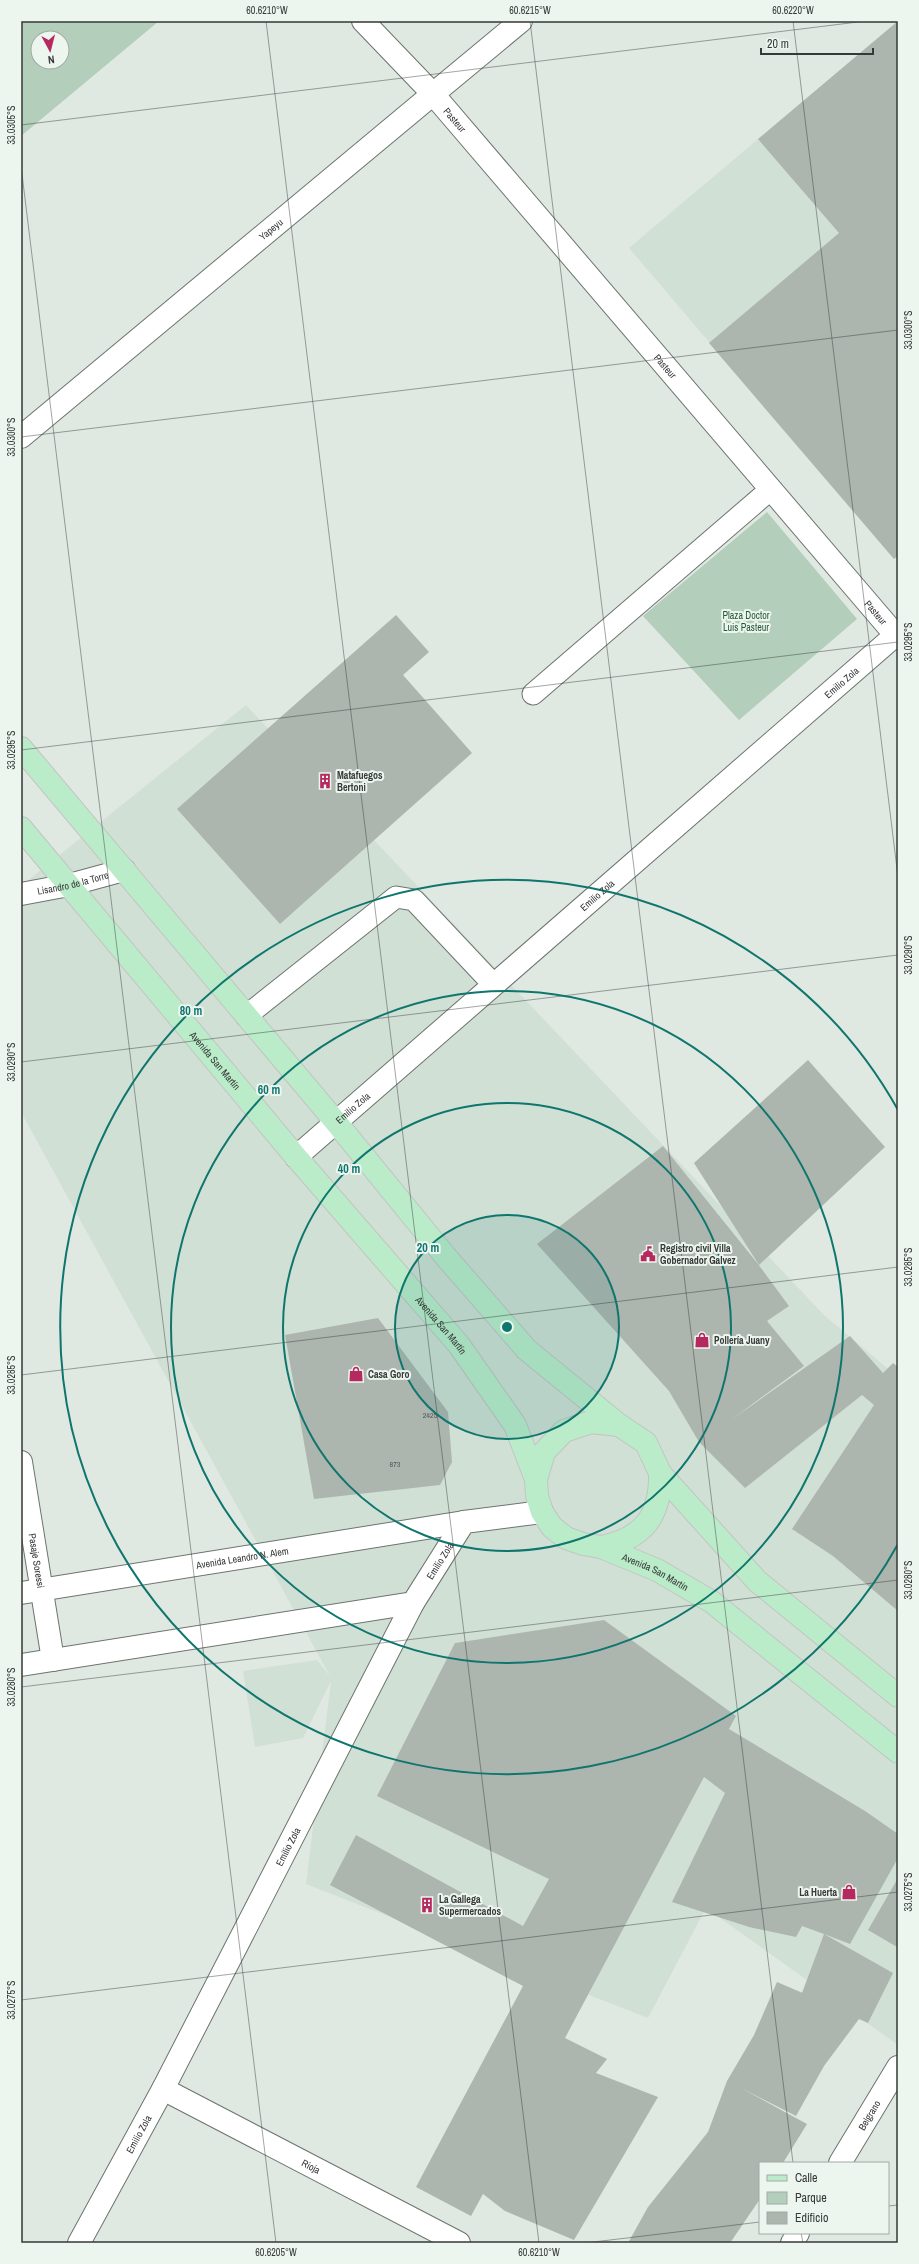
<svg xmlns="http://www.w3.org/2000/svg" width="919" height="2264" font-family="'Archivo Narrow',sans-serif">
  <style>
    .built { fill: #d1e0d5 }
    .green { fill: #b3ceba; fill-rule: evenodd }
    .building { fill: #adb5af }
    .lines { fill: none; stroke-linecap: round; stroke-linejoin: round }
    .service-casing { stroke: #6d746f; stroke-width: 23 }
    .minor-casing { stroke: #6d746f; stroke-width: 24 }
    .tertiary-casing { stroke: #6d746f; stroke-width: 24 }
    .primary-casing { stroke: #c3c4c3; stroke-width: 24 }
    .service { stroke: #fff; stroke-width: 21 }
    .minor { stroke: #fff; stroke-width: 22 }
    .tertiary { stroke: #fff; stroke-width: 22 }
    .primary { stroke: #bbecca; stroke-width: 22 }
    .ticks { fill: none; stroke: #363937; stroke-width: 1; stroke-opacity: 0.45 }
    .ring { fill: none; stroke: #0f766e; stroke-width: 2 }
    .labels { text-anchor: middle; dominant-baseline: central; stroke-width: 4; stroke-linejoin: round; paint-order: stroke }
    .number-label { font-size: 8px; fill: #545855 }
    .street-label { font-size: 10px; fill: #363937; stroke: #edf5ef }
    .park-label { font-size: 10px; fill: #225635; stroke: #edf5ef }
    .poi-label { font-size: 10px; font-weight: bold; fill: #363937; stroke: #edf5ef; text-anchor: start }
    .centre { fill: #0f766e; stroke: #edf5ef; stroke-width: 2 }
    .ring-label { font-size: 12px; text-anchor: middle; font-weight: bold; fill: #0f766e; stroke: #edf5ef; stroke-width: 4; stroke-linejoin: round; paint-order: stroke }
    .neatline { fill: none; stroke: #363937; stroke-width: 1.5 }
    .ticks-label { font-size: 10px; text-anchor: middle; fill: #363937 }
  </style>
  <rect width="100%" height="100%" fill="#e0e8e2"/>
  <!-- built -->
  <path class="built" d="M 898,21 L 898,556 L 894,559 L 629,248 Z
    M 246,705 L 824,1315 L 898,1377 L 898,2045 L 706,1908 L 648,2018 L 306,1884 L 331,1681 L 303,1738 L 255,1747 L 243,1671 L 317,1660 L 330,1676 L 21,1112 L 21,886 Z"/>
  <!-- green -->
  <path class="green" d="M 21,21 L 159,21 L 21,136 ZM 38,38 L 62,38 L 62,62 L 38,62 Z
    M 767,512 L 857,619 L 739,720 L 643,616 Z"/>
  <!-- building -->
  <path class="building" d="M 898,21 L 898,556 L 894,559 L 709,343 L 839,233 L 758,139 Z
    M 396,615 L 429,652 L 403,675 L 472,753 L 280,924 L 177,809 Z
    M 808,1060 L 885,1147 L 759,1265 L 694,1163 Z
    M 663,1146 L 758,1264 L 789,1306 L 767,1321 L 804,1366 L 731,1420 L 850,1336 L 883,1373 L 893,1363 L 898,1367 L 898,1611 L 833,1556 L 792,1529 L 874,1405 L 862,1395 L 745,1488 L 699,1442 L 669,1391 L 537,1244 Z
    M 378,1318 L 448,1412 L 452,1462 L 440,1485 L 314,1499 L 285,1335 Z
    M 604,1620 L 736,1716 L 729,1729 L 865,1811 L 898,1834 L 898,1858 L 850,1944 L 824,1934 L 893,1973 L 868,2023 L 859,2019 L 824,2066 L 796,2116 L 741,2088 L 807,2124 L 783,2163 L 760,2163 L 760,2199 L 730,2243 L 628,2243 L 648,2207 L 708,2132 L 727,2081 L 754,2035 L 777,1982 L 819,2000 L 802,1993 L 824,1934 L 802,1926 L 796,1937 L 749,1927 L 672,1902 L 725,1793 L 704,1777 L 565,2038 L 607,2059 L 596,2073 L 658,2097 L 574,2240 L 505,2211 L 483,2194 L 471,2216 L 416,2187 L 523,1986 L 330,1885 L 356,1835 L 523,1926 L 549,1879 L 377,1796 L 455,1643 Z
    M 898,1878 L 898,1945 L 897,1947 L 868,1930 Z"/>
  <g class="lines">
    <!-- service casing -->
    <g class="service-casing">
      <path id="service" d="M 533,694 L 771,489
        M 246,1016 L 396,897 L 414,900 L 493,984"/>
    </g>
    <!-- minor casing -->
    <g class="minor-casing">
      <g id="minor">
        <path d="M 363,21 L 433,94 L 521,21"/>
        <path id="s1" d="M 21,894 L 69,885 L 124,870"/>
        <path id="s2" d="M 296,1157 L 898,633"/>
        <path id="s3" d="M 21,1462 L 53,1660"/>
        <path id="s4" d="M 163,2089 L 459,2243"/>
        <path id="s5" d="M 840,2163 L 898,2067"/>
        <path id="s6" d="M 79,2243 L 163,2089 L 413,1603"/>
        <path d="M 792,2243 L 798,2233"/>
      </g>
    </g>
    <!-- tertiary casing -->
    <g class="tertiary-casing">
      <g id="tertiary">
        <path id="s7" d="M 21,437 L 433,94 L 898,638"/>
        <path id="s8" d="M 21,1593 L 464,1522"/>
        <path id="s9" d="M 21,1665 L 413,1603 L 464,1522 L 542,1512"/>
      </g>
    </g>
    <!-- primary casing -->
    <g class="primary-casing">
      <g id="primary">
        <path d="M 21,748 L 335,1121 L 446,1257 L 527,1350 L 619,1425 L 646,1443 L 660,1473 L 757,1581 L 898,1696"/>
        <path id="s10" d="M 21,828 L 296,1157 L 459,1345 L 515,1425 L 536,1479 L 537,1496 L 542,1512 L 552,1527 L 566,1538 L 583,1544 L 601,1547 L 657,1570 L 712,1602 L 898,1752"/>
        <path d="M 536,1479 L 544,1452 L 564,1431 L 591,1422 L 619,1425"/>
        <path d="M 601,1547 C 643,1539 661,1516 660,1473"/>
      </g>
    </g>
    <!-- service -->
    <use href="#service" class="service"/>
    <!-- minor -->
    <use href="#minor" class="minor"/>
    <!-- tertiary -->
    <use href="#tertiary" class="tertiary"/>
    <!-- primary -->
    <use href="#primary" class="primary"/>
  </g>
  <!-- ticks -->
  <path class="ticks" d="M 266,21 L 539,2243M 530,21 L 793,2163M 793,21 L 898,877M 21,125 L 866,21M 21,166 L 276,2243M 21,437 L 898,330M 21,750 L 898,642M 21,1062 L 898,955M 21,1375 L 898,1267M 21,1687 L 898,1580M 21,2000 L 898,1892M 888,2206 L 898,2205M 801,2233 L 803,2243M 585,2243 L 760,2222"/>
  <!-- distance rings -->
  <circle cx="507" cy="1327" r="112" fill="#0f766e" fill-opacity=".12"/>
  <g class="ring">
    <circle cx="507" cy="1327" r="112"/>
    <circle cx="507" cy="1327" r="224"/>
    <circle cx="507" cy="1327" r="336"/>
    <path d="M898 1544A447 447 0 1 1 898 1110"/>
  </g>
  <!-- icons -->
  <defs>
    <g id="building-bare" transform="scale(1.2)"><path d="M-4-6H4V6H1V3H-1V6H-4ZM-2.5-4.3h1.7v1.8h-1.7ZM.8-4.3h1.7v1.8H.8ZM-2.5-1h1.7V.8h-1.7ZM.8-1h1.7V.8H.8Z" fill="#b6295f" stroke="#edf5ef" stroke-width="2.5" paint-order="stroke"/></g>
    <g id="civic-bare" transform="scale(1.2)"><path d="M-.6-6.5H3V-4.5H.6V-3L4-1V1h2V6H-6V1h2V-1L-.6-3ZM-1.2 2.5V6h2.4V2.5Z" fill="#b6295f" stroke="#edf5ef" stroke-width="2.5" paint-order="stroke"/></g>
    <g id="shop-bare" transform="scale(1.2)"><path d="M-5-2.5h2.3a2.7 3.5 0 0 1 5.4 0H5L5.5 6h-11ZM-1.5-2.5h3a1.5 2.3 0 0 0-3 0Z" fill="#b6295f" stroke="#edf5ef" stroke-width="2.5" paint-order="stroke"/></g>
  </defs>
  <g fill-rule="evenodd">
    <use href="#building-bare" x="325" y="781"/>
    <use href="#civic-bare" x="648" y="1254"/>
    <use href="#shop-bare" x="702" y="1340"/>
    <use href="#shop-bare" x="356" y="1374"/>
    <use href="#shop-bare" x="849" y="1892"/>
    <use href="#building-bare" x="427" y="1905"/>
  </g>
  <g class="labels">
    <!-- number labels -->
    <g class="number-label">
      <text x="430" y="1415">2425</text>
      <text x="395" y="1464">873</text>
    </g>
    <!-- street labels -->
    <g class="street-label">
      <text stroke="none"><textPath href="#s7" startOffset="570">Pasteur</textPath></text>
      <text stroke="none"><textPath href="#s7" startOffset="325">Yapeyu</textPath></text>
      <text stroke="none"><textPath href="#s7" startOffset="894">Pasteur</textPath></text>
      <text stroke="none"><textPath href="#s7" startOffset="1218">Pasteur</textPath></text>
      <text stroke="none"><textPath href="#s2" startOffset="723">Emilio Zola</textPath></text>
      <text stroke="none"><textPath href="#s1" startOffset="53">Lisandro de la Torre</textPath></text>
      <text stroke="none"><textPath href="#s2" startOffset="399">Emilio Zola</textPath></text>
      <text stroke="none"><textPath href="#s10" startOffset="303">Avenida San Martín</textPath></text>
      <text stroke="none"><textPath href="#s2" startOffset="75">Emilio Zola</textPath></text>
      <text stroke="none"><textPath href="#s10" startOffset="651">Avenida San Martín</textPath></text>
      <text stroke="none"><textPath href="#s8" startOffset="224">Avenida Leandro N. Alem</textPath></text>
      <text stroke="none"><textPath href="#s9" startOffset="447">Emilio Zola</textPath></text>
      <text stroke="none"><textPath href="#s3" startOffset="100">Pasaje Soressi</textPath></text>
      <text stroke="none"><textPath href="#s10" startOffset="999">Avenida San Martín</textPath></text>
      <text stroke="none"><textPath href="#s6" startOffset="448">Emilio Zola</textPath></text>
      <text stroke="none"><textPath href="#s5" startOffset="56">Belgrano</textPath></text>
      <text stroke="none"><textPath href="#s6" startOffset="124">Emilio Zola</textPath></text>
      <text stroke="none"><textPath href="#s4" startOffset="167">Rioja</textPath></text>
    </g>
    <!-- park labels -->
    <g class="park-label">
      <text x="746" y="615">Plaza Doctor<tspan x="746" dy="12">Luis Pasteur</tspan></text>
    </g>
    <!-- poi labels -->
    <g class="poi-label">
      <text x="337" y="775">Matafuegos<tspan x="337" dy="12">Bertoni</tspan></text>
      <text x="660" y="1248">Registro civil Villa<tspan x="660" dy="12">Gobernador Galvez</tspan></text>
      <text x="714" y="1340">Pollería Juany</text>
      <text x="368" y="1374">Casa Goro</text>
      <text x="837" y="1892" text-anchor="end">La Huerta</text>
      <text x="439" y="1899">La Gallega<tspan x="439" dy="12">Supermercados</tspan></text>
    </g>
  </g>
  <circle cx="507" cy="1327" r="6" class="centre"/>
  <g class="ring-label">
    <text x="191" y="1015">80 m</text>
    <text x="269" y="1094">60 m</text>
    <text x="349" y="1173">40 m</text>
    <text x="428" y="1252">20 m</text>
  </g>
  <!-- border -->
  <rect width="919" height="2264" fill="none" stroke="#edf5ef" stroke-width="44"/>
  <!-- legend -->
  <rect x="759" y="2162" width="130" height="72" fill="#edf5ef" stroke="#a4aaa5"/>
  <rect x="767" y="2175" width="20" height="6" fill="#bbecca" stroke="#a4aaa5"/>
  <text x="795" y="2182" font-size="12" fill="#363937">Calle</text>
  <rect x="767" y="2192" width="20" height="12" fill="#b3ceba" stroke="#a4aaa5"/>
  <text x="795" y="2202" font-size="12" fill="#363937">Parque</text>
  <rect x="767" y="2212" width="20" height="12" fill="#adb5af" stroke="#a4aaa5"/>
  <text x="795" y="2222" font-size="12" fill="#363937">Edificio</text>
  <!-- north arrow -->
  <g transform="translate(50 50) rotate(173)"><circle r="19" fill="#edf5ef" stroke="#a4aaa5"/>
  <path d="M0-3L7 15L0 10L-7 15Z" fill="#b6295f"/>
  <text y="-6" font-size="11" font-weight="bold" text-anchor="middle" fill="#363937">N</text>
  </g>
  <!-- scale -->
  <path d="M761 48v6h112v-6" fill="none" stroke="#363937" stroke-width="2"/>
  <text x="767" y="48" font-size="12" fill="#363937" stroke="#edf5ef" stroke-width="3" paint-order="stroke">20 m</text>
  <rect x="22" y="22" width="875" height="2220" class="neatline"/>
  <g class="ticks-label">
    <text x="267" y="14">60.6210°W</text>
    <text x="530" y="14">60.6215°W</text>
    <text x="793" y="14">60.6220°W</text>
    <text transform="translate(11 125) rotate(-90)" y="4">33.0305°S</text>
    <text transform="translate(908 330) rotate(-90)" y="4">33.0300°S</text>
    <text transform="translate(11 437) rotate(-90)" y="4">33.0300°S</text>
    <text transform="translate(908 642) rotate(-90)" y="4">33.0295°S</text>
    <text transform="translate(11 750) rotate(-90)" y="4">33.0295°S</text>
    <text transform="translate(908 955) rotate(-90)" y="4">33.0290°S</text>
    <text transform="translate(11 1062) rotate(-90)" y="4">33.0290°S</text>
    <text transform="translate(908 1267) rotate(-90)" y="4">33.0285°S</text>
    <text transform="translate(11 1375) rotate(-90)" y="4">33.0285°S</text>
    <text transform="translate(908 1580) rotate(-90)" y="4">33.0280°S</text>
    <text transform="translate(11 1687) rotate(-90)" y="4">33.0280°S</text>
    <text transform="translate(908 1892) rotate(-90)" y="4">33.0275°S</text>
    <text transform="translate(11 2000) rotate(-90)" y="4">33.0275°S</text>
    <text x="276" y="2256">60.6205°W</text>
    <text x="539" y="2256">60.6210°W</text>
  </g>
</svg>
